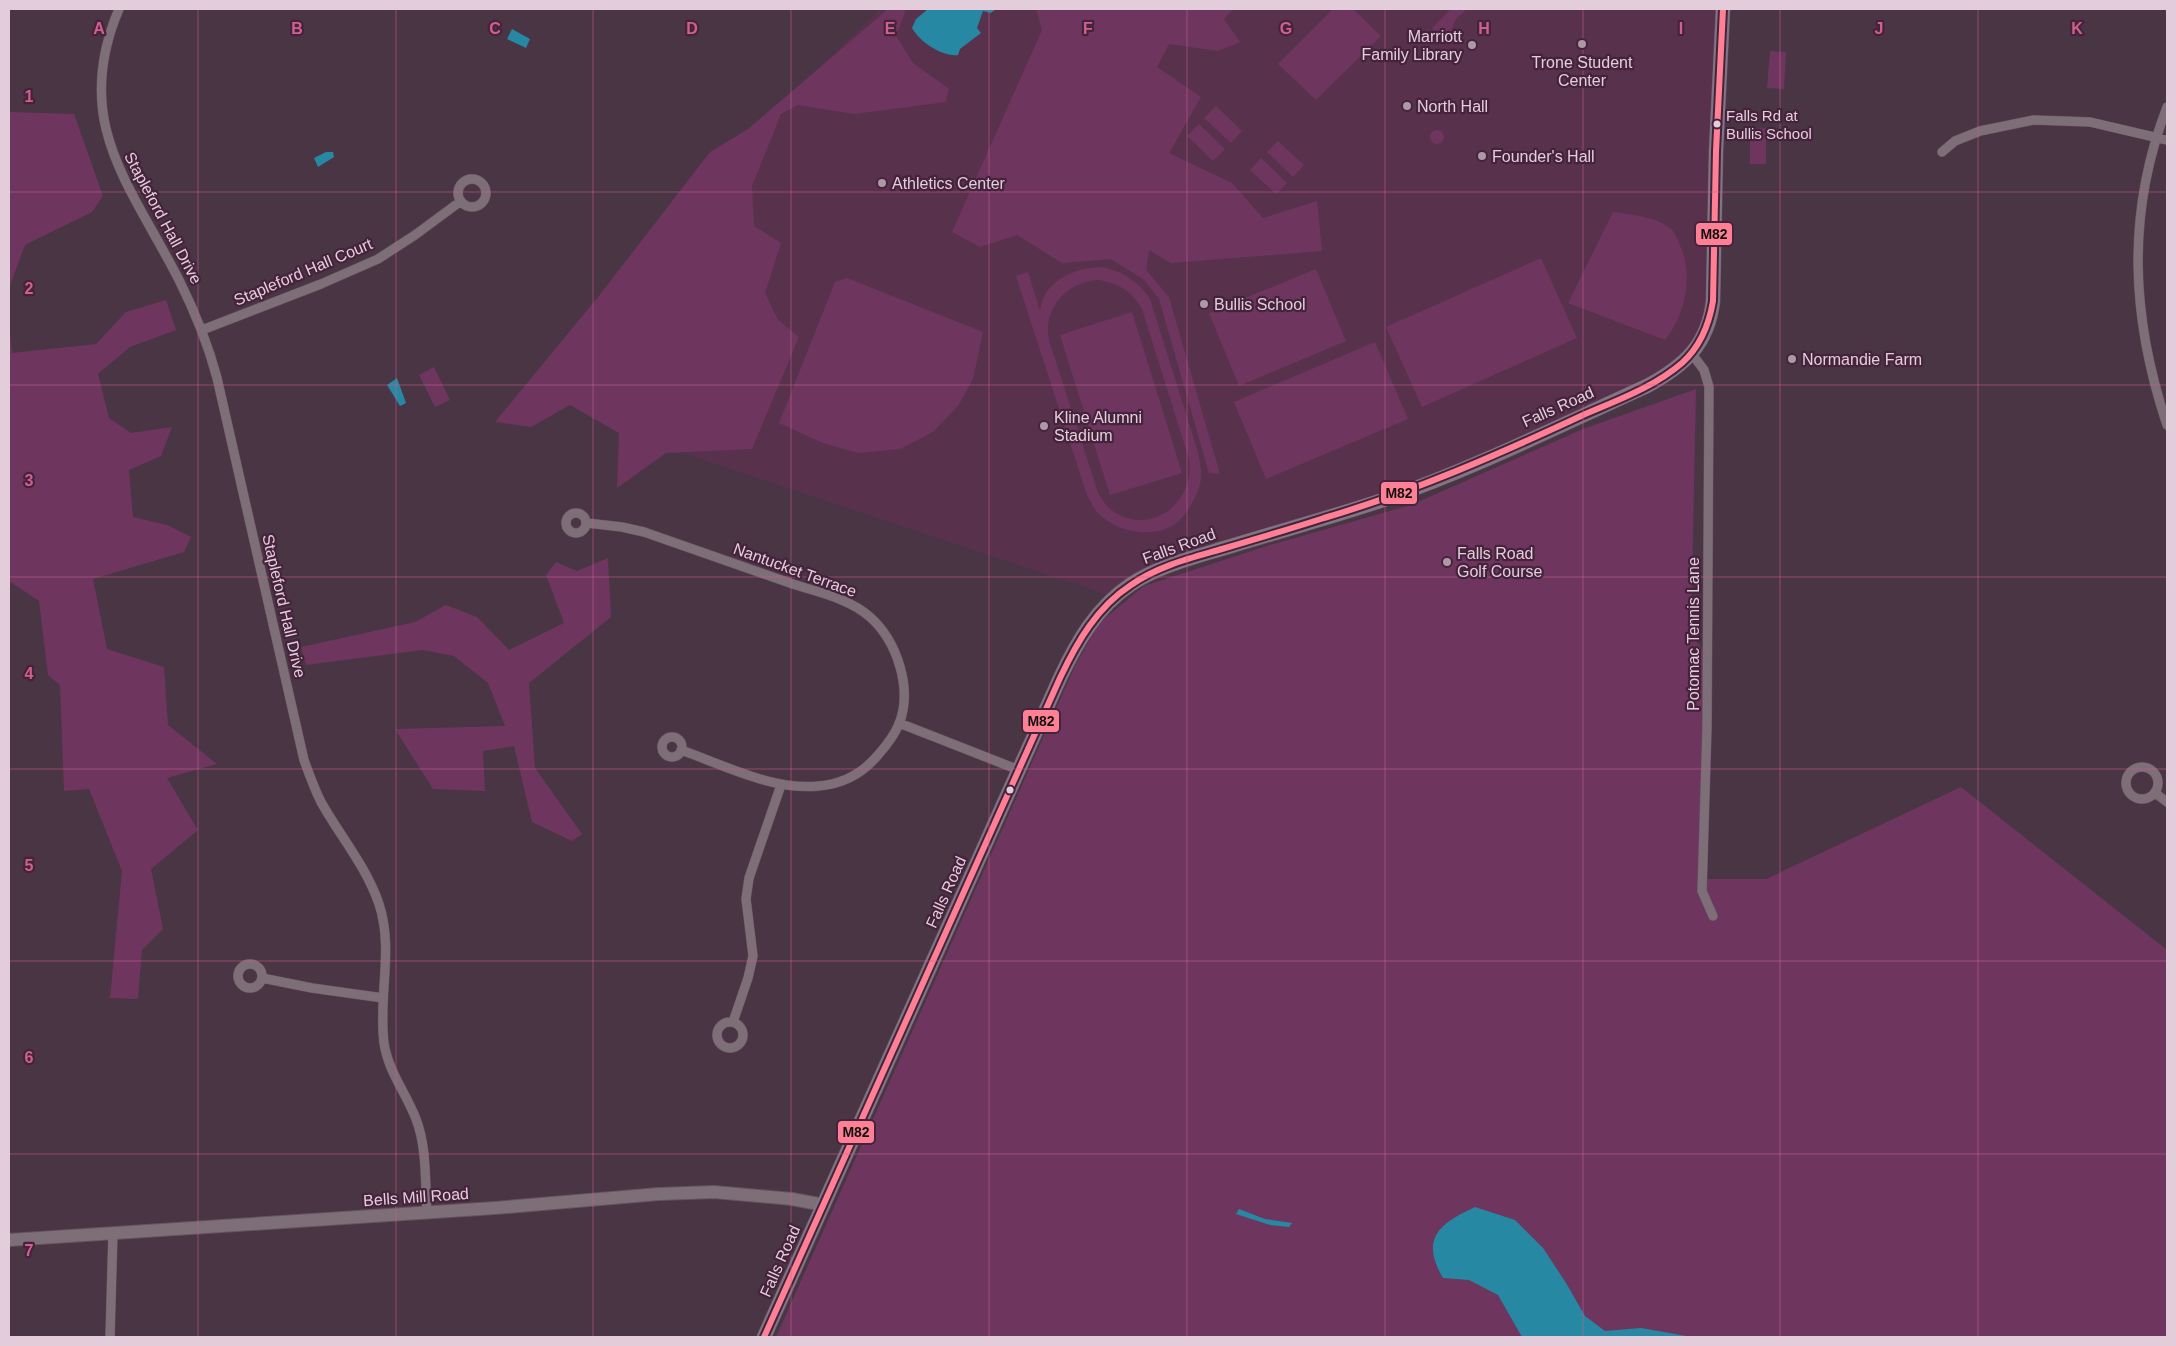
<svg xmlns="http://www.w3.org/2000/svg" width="2176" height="1346" font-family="Arial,sans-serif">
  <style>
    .built { fill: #58314d }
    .green { fill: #6e365f; fill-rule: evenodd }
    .water { fill: #2688a2 }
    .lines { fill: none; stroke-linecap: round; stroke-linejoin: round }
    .street-casing { stroke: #655460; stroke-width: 10 }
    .secondary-casing { stroke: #655460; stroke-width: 14 }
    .primary-casing { stroke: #655460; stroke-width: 15 }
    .street { stroke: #7d6e78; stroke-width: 9 }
    .secondary { stroke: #7d6e78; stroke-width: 12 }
    .primary { stroke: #817583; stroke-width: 14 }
    .bus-1-casing { stroke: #46233c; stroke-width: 10 }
    .bus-1 { stroke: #ff8094; stroke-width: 6 }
    .grid { fill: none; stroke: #d0608e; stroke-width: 1; stroke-opacity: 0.55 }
    .poi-dot { fill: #ae98a6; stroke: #46233c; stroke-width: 2 }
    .bus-dot { fill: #e4cddb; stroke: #46233c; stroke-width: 2 }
    .labels { text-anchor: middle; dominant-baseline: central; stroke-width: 4.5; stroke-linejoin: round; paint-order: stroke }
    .bus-label { font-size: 15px; fill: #e4cddb; stroke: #46233c; text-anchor: start }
    .poi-label { font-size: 16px; fill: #e4cddb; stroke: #46233c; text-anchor: start }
    .street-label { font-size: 16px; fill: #e4cddb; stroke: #46233c }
    .grid-label { font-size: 16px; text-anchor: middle; font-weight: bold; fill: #d0608e; stroke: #46233c; stroke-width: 4.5; stroke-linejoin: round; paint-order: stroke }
    .line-badge { stroke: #46233c; stroke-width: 2 }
    .pale-badge-label { font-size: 14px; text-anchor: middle; font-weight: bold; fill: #111 }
  </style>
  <rect width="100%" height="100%" fill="#493544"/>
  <!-- built -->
  <path class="built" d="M 880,9 L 1723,9 L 1713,301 L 1683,363 L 1443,477 L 1198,556 L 1114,597 L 652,443 L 751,134 Z"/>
  <!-- green -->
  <path class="green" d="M 888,9 L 906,9 L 896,36 L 913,63 L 949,89 L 946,102 L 854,114 L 798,105 L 781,114 L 752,186 L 754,226 L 781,243 L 765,293 L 778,320 L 799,337 L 752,449 L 666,453 L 617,488 L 619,433 L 570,405 L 531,427 L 495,422 L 598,297 L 710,152 L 748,129 Z
    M 1036,9 L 1233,9 L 1224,19 L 1240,42 L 1218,51 L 1169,44 L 1157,67 L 1201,97 L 1169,153 L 1232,183 L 1263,218 L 1317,201 L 1322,251 L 1171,263 L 1149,250 L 1146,270 L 1169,297 L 1220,474 L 1209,473 L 1159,299 L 1144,280 L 1111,259 L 1062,263 L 1017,235 L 980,247 L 952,232 L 1042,30 Z
    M 1333,9 L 1353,9 L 1381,36 L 1316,100 L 1278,64 Z
    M 1451,9 L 1467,9 L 1456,19 L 1446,42 L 1432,28 Z
    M 1770,51 L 1786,52 L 1784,89 L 1767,88 Z
    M 1216,106 L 1242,131 L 1231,143 L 1204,118 Z
    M 9,112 L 74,114 L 103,196 L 92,212 L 25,245 L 9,288 Z
    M 1199,124 L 1225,149 L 1213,161 L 1187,136 Z
    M 1766,128 L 1766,164 L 1750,164 L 1750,129 Z
    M1430 137a7 7 0 1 1 14 0a7 7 0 1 1-14 0Z
    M 1278,141 L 1304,165 L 1293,177 L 1267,152 Z
    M 1261,158 L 1287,183 L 1276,194 L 1250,170 Z
    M 1613,212 C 1632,215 1656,216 1671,229 C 1675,232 1677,239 1679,243 C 1694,274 1686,314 1665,340 L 1568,303 Z
    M 1541,258 L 1577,338 L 1422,407 L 1386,327 Z
    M 1101,267 C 1122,271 1137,280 1150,299 L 1198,452 C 1199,460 1202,470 1201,478 C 1199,494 1188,514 1175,524 C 1152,540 1114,531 1097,512 C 1093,507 1090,500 1087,495 L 1016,276 L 1028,272 L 1040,311 C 1043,281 1074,268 1101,267 ZM 1098,280 C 1118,283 1131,290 1142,309 L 1189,459 C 1196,503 1149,539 1110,509 C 1105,505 1102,498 1098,493 L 1049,340 C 1043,308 1066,282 1098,280 Z
    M 1316,269 L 1346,341 L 1239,386 L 1209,313 Z
    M 847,278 L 983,332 L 973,379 L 958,406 L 933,432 L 900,449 L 858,453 L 823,443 L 779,423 L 835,282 Z
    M 166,300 L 176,330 L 130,347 L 98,374 L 109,418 L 131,433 L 172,427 L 161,456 L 129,470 L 133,517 L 167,525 L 191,537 L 184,552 L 93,579 L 107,649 L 164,667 L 168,725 L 217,764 L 167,778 L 198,830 L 151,869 L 163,929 L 142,950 L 138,999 L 110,998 L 122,871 L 89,789 L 64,791 L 60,685 L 48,675 L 39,601 L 9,581 L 9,322 L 12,353 L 96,344 L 126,312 Z
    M 1132,312 L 1182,473 L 1110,495 L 1060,335 Z
    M 1375,342 L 1408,419 L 1266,479 L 1234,402 Z
    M 434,367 L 450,400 L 435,407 L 419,375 Z
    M 1696,389 L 1691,634 L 1712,663 L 1707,879 L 1766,879 L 1961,787 L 2167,950 L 2167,1337 L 776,1337 L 1075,666 L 1099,623 L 1144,586 L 1270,545 L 1411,505 L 1583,429 Z
    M 608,558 L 611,617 L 529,683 L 535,768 L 582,834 L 572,841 L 532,822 L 514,746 L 483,751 L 485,791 L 433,789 L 395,729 L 505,726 L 488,683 L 454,656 L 422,650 L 306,665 L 301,647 L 415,622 L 446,605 L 477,617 L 509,650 L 564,623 L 546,575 L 556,562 L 577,571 Z"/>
  <!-- water -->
  <path class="water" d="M 928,9 L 996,9 L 991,13 L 983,11 L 977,28 L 981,33 L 960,49 L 958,55 C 942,57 920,42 912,28 L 916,19 Z
    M 512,29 L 530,39 L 526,48 L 507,39 Z
    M 326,152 L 333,152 L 334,157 L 318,167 L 314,158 Z
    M 397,378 L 406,403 L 400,406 L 387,385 Z
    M 1475,1207 L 1515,1220 L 1543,1248 L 1566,1283 L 1585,1316 L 1605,1331 L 1641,1328 L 1692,1337 L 1522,1337 L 1498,1295 L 1469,1280 L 1443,1278 C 1420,1238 1439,1224 1475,1207 Z
    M 1239,1209 L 1265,1219 L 1292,1223 L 1289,1227 L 1270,1225 L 1236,1214 Z"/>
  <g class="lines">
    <!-- street casing -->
    <g class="street-casing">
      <path id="street" d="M 119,9 C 71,122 130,184 179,280 C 195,312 208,344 217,378 L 304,760 C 309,774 314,788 321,802 C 340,836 366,866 379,904 C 394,949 378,997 384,1043 C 388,1071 406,1093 416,1119 C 427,1147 425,1182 427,1213
        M 2167,107 C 2126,214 2131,317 2167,425
        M 1942,152 L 1955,141 L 1980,131 L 2034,120 L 2090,122 L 2167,140
        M458 193a14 14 0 1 1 28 0a14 14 0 1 1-28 0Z
        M 202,330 L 321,284 L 378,259 L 415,235 L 461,201
        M 1692,354 L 1704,370 L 1709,387 L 1707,727 L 1702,891 L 1713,916
        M566 523a10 10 0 1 1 20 0a10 10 0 1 1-20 0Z
        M 587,523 L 622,527 L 644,532 C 693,549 742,566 790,583 C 816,592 849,598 870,617 C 897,641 913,689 899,724 C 894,736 886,746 878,755 C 863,773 842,784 819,786 C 773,791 724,765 681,750
        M 899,723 L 1019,770
        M662 747a10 10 0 1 1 20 0a10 10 0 1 1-20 0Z
        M2126 783a16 16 0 1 1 32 0a16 16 0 1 1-32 0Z
        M 2155,793 L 2167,802
        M238 976a12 12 0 1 1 24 0a12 12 0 1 1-24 0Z
        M 262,978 L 312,988 L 383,998
        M 733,1022 L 748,978 L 753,956 L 746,899 L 749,878 L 781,785
        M717 1035a13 13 0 1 1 26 0a13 13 0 1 1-26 0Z
        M 110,1337 L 113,1232"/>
    </g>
    <!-- secondary casing -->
    <g class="secondary-casing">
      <path id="secondary" d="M 9,1240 L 495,1208 L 659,1194 L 714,1192 L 792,1199 L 824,1205"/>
    </g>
    <!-- primary casing -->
    <g class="primary-casing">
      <path id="primary" d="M 764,1337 L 1060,678 C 1077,642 1096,608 1130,585 C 1158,566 1195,557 1228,547 C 1280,531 1332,517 1383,500 C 1473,469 1561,425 1647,386 C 1684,366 1708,345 1713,301 L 1716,151 L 1723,9"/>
    </g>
    <!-- street -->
    <use href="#street" class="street"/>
    <!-- secondary -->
    <use href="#secondary" class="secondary"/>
    <!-- primary -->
    <use href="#primary" class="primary"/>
    <!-- bus-1 casing -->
    <g class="bus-1-casing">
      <path id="bus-1" d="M 764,1337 L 1060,678 C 1077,642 1097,607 1131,585 C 1158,566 1191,558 1222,549 C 1256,539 1290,529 1324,518 C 1413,492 1497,455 1581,416 C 1615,401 1653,388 1682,363 C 1701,346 1709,325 1713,301 L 1716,151 L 1723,9"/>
    </g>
    <!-- bus-1 -->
    <use href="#bus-1" class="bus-1"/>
  </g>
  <!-- grid -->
  <path class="grid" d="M 198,9 L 198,1337M 396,9 L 396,1337M 593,9 L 593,1337M 791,9 L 791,1337M 989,9 L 989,1337M 1187,9 L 1187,1337M 1385,9 L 1385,1337M 1583,9 L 1583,1337M 1780,9 L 1780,1337M 1978,9 L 1978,1337M 9,192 L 2167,192M 9,385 L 2167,385M 9,577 L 2167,577M 9,769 L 2167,769M 9,961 L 2167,961M 9,1154 L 2167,1154"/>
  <!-- markers -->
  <g class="poi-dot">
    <circle cx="1582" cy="44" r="5"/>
    <circle cx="1472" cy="45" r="5"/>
    <circle cx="1407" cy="106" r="5"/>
    <circle cx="1482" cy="156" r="5"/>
    <circle cx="882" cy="183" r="5"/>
    <circle cx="1204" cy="304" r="5"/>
    <circle cx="1792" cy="359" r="5"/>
    <circle cx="1044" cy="426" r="5"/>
    <circle cx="1447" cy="562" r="5"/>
  </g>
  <g class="bus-dot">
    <circle cx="1717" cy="124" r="4.5"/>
    <circle cx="1010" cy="790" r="4.5"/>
  </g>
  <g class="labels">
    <!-- bus labels -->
    <g class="bus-label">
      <text x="1726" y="115">Falls Rd at<tspan x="1726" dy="18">Bullis School</tspan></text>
    </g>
    <!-- poi labels -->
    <g class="poi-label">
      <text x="1462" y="36" text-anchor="end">Marriott<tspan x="1462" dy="18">Family Library</tspan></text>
      <text x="1582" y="62" text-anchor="middle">Trone Student<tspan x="1582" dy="18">Center</tspan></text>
      <text x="1417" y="106">North Hall</text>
      <text x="1492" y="156">Founder's Hall</text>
      <text x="892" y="183">Athletics Center</text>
      <text x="1214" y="304">Bullis School</text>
      <text x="1802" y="359">Normandie Farm</text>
      <text x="1054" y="417">Kline Alumni<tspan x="1054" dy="18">Stadium</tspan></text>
      <text x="1457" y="553">Falls Road<tspan x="1457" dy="18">Golf Course</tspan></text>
    </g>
    <!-- street labels -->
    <g class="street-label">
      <text transform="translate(163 218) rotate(62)">Stapleford Hall Drive</text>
      <text transform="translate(303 272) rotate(-23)">Stapleford Hall Court</text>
      <text transform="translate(1558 407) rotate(-24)">Falls Road</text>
      <text transform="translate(1179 546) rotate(-20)">Falls Road</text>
      <text transform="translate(795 570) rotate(20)">Nantucket Terrace</text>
      <text transform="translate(284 606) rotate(77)">Stapleford Hall Drive</text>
      <text transform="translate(1693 634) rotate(-90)">Potomac Tennis Lane</text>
      <text transform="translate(946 892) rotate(-66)">Falls Road</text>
      <text transform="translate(416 1197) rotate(-4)">Bells Mill Road</text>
      <text transform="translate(780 1261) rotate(-66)">Falls Road</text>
    </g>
  </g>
  <g class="grid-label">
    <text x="99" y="34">A</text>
    <text x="297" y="34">B</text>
    <text x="495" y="34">C</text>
    <text x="692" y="34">D</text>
    <text x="890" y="34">E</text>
    <text x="1088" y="34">F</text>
    <text x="1286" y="34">G</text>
    <text x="1484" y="34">H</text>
    <text x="1681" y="34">I</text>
    <text x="1879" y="34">J</text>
    <text x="2077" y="34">K</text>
    <text x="29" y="102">1</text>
    <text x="29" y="294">2</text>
    <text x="29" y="486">3</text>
    <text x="29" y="679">4</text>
    <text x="29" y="871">5</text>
    <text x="29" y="1063">6</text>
    <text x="29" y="1256">7</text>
  </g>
  <g class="line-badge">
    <rect x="1695" y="222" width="38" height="24" rx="5" fill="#ff8094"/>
    <rect x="1380" y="481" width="38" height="24" rx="5" fill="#ff8094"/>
    <rect x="1022" y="709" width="38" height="24" rx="5" fill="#ff8094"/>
    <rect x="837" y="1120" width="38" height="24" rx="5" fill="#ff8094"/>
  </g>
  <g class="pale-badge-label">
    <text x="1714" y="239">M82</text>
    <text x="1399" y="498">M82</text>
    <text x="1041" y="726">M82</text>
    <text x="856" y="1137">M82</text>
  </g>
  <!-- border -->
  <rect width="2176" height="1346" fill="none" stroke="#e4cddb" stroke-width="20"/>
</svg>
